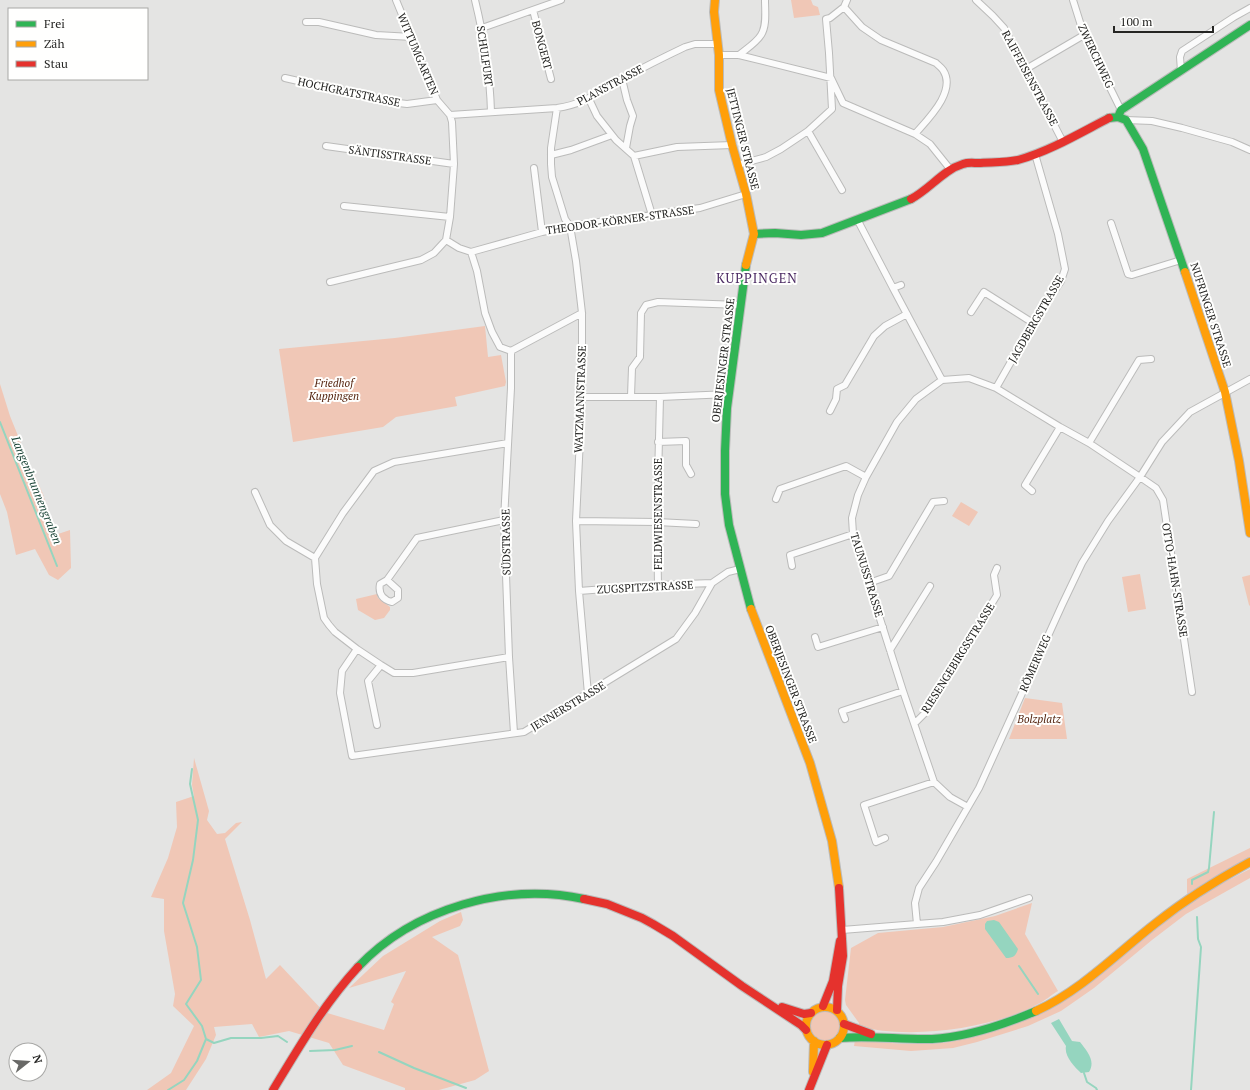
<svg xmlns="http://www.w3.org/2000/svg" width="1250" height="1090" font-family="'PT Serif',serif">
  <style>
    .green { fill: #f0c7b6 }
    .water { fill: #95d5bf }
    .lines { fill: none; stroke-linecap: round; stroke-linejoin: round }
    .stream { stroke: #95d5bf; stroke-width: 2 }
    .street-casing { stroke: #bbbbba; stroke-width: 8 }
    .fast-casing { stroke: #bbbbba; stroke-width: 10 }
    .slow-casing { stroke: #bbbbba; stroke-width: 10 }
    .jam-casing { stroke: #bbbbba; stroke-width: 10 }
    .street { stroke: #fbfbfb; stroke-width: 6 }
    .fast { stroke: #30b455; stroke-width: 8 }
    .slow { stroke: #ff9f0a; stroke-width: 8 }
    .jam { stroke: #e5322d; stroke-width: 8 }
    .labels { text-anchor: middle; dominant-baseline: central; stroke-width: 4; stroke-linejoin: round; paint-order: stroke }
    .street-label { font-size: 11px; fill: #252523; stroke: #fffffe }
    .park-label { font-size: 11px; font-style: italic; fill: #54240f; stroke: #fffffe }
    .water-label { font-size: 12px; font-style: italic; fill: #1d4639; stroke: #fffffe }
    .quarter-label { font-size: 13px; letter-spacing: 1px; fill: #4c2b64; stroke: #fffffe }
  </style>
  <rect width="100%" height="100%" fill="#e4e4e3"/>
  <!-- green -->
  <path class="green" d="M 791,0 L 811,0 L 813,5 L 818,7 L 820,15 L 794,18 Z
    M 485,326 L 488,357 L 501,355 L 506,382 L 505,386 L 455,397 L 457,406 L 396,417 L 383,427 L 293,442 L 279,349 L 395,338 Z
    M 0,384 L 10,416 L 29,463 L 43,494 L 55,535 L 70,530 L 71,568 L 58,580 L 49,575 L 35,549 L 16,555 L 7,512 L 0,494 Z
    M 961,502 L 978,512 L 969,526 L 952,516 Z
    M 1140,574 L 1146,609 L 1128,612 L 1122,577 Z
    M 1250,575 L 1250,606 L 1249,605 L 1242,577 Z
    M 377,594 L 378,598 L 390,607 L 390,610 L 384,618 L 375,620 L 358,610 L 356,599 Z
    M 1025,698 L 1062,703 L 1067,739 L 1009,739 Z
    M 194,758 L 209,811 L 207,820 L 217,834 L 225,833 L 236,823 L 242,822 L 225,839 L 250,920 L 266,979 L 280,965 L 324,1012 L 384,1030 L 394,1004 L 391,1002 L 406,971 L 349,988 L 383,956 L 440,921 L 461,912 L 463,920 L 460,926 L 432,937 L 458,955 L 489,1071 L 475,1080 L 439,1090 L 405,1090 L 405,1088 L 343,1065 L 329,1043 L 289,1031 L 259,1037 L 252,1024 L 214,1027 L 216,1035 L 206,1059 L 186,1090 L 147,1090 L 171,1073 L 194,1026 L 173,1006 L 175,994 L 164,931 L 164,899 L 151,897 L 168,858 L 177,827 L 176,802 L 194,796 L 192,785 Z
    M 1250,848 L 1250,858 L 1206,882 L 1187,894 L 1187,879 Z
    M 1250,869 L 1250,878 L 1186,914 L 1152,940 L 1094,988 L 1061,1011 L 1028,1026 L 977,1042 L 953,1048 L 911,1051 L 854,1046 L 855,1040 C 888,1043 922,1047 955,1041 C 1004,1032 1050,1012 1090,983 C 1099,976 1107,969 1116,962 C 1139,942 1162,922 1187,904 C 1206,890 1229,880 1250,869 Z
    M 1032,903 L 1025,934 L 1058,991 C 1051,995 1045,1001 1038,1004 C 992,1029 908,1040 858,1026 L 859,1023 L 846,1005 L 845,1000 L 851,948 L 878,933 L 943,927 L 995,916 Z
    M809 1026a16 16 0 1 1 32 0a16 16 0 1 1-32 0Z"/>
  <!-- water -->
  <path class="water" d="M 994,920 L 999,922 L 1018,949 C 1016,956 1013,958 1006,958 L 985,929 L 985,924 L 987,921 Z
    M 1059,1019 L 1072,1041 L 1080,1042 C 1087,1051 1096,1061 1089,1072 L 1081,1073 C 1074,1066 1064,1056 1066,1046 L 1051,1023 Z"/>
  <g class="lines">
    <!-- stream -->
    <path class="stream" d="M 0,422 L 57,566
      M 1192,884 L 1192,880 L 1208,872 L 1209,868 L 1214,812
      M 1019,966 L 1038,994
      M 206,1039 L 214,1043 L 231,1038 L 261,1038 L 278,1036 L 287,1042
      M 310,1051 L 335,1050 L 352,1046
      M 379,1052 L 414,1068 L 466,1088
      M 1084,1073 L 1087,1082 L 1096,1088 L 1097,1090
      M 168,1090 L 184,1080 L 197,1061 L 206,1039 L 202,1026 L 186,1004 L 201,980 L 197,947 L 183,903 L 193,860 L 198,820 L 190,784 L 192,769
      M 1191,1090 L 1201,947 L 1198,939 L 1197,917"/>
    <!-- street casing -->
    <g class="street-casing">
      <path id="street" d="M 475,0 C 484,37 490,74 491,112
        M 847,0 L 844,7 L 862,27 L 881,40 L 936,63 C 938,65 941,67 943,70 C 957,91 928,119 915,134
        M 976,0 L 993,16 L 1004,28 L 1063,142
        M 1073,0 L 1084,35 L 1121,110
        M 533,10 L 551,79
        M 306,22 L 319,22 L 376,35 L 412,37
        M 482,28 L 561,0
        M 719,55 L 739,55 L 831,78 L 843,103 L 915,134 L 930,144 L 950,169
        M 739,55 C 746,49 756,43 761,35 C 767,26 765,11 765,0
        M 1026,69 L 1084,35
        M 1181,71 L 1180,57 L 1182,51 L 1234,17 L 1250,8
        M 285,78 L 390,102 L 407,104 L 437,100
        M 622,79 L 627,100 L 633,116 L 630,126 L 626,148
        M 589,99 L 597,116 L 616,140 L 634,156 L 677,147 L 732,145
        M 557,108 L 551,148 L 551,164 L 552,177 L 557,193 L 565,219 L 570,226 L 576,261 L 582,313 L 582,397 L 576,521 L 579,591 L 588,694
        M 450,115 L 557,108 C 586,104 599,91 624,78 C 644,67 664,57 685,47 L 695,44 L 718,44
        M 1126,120 L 1152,121 L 1182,128 L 1232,142 L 1250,150
        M 808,131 L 842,190
        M 326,146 L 454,164
        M 551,155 L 571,150 L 612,135
        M 634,156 L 652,215
        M 737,165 L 766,157 L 781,149 L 808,131 L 832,109 L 829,53 L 826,19 L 830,18 L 844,7
        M 534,168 L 542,232
        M 344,206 L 450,217
        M 857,219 L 893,288
        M 1111,223 L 1128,274 L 1132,275 L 1181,260
        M 446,240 L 459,248 L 471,252 L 477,271 L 485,313 L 492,332 L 500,347 L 511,351 L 582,313
        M 471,252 L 542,232 L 570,226 L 700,208 L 746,194
        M 330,282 L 421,260 L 434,253 L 446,240 L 450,217 L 454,164 L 452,122 L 450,115 L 437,100 L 396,0
        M 901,285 L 893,288 L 942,380
        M 971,312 L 984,292 L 1033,323
        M 511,351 L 511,388 L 504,520 L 509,657 L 514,733
        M 996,388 L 1033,323 L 1061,281 L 1065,269 L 1058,234 L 1035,154
        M 631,396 L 632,368 L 640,357 L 641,313 L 646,305 L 658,302 L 740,305
        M 582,397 L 660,397 L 729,394
        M 830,411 L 836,399 L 837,389 L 845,385 L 874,336 L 885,326 L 907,314
        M 658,442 L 686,441 L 686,465 L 691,474
        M 508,443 L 394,462 L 374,471 L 343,513 L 315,558 L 317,584 L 324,618 L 329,625 L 335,632 L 357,649 L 381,665 L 394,673 L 413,673 L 509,657
        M 1089,443 L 1139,360 L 1151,359
        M 1032,491 L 1025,485 L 1060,427
        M 255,492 L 270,525 L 286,541 L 315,558
        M 776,499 L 780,489 L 846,466 L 866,477
        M 576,521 L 657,522 L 696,524
        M 792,566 L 790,555 L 853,534
        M 387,580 L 398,590 L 398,598 L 392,602 C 383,600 378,594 380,584 L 387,580 L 417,538 L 504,520
        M 869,583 L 889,576 L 933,502 L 944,501
        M 658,585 L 657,522 L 660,397
        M 579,591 L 658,585 L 712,583
        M 815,637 L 818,647 L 883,627
        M 357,649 L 342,671 L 340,693 L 352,756 L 524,732 L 676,639 L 695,613 L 712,583 L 728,572 L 740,569
        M 890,650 L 930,586
        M 845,719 L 842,711 L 903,691
        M 915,723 L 925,713 L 997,595 L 994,575 L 997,568
        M 377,725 L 368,681 L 381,665
        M 968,807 L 950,797 L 934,782 L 903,691 L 853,534 L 852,518 L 858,495 L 866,477 L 897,422 L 916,399 L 942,380 L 969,378 L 996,388 L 1060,427 L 1089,443 L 1140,477 L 1156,488 L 1163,500 L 1192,692
        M 885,838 L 876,842 L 864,805 L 934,782
        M 917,924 L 943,922 L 980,915 L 1029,898
        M 842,930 L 917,924 L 915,903 L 919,888 L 936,862 L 979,788 L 1062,605 L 1082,563 L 1108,521 L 1140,477 L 1162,442 L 1190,412 L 1250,379"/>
    </g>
    <!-- fast casing -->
    <g class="fast-casing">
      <path id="fast" d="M 1118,117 L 1121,110 L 1250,25
        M 1109,118 L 1118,117 L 1126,120 L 1143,149 L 1185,272
        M 754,234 L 775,233 L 801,235 L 822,233 L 911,199
        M 746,265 L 727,408 L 725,451 L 725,494 L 729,525 L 751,609
        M 358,967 C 414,908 506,882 584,899
        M 840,1038 C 871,1035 901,1040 932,1039 C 968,1037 1003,1025 1036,1011"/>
    </g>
    <!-- slow casing -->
    <g class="slow-casing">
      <path id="slow" d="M 715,0 L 714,12 L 719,55 L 719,90 L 732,145 L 746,194 L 754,234 L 746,265
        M 1185,272 L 1225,392 L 1239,461 L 1250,533
        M 751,609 L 810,763 L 832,841 L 839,888
        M806 1026a19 19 0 1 1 38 0a19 19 0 1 1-38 0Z
        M 1036,1011 C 1082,990 1116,954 1156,923 C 1185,900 1217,880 1250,862
        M 813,1072 L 814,1041"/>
    </g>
    <!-- jam casing -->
    <g class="jam-casing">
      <path id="jam" d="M 911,199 C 930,189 943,170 963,164 C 968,162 974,163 978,163 C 991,162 1005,163 1018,160 C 1050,151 1080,133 1109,118
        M 584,899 L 607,904 L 642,918 L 653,924 L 673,936 L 742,986 L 801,1025 L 806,1030
        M 823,1006 L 833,981 L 840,941
        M 782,1007 L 804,1014 L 811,1013
        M 837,1010 L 838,986 L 843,956 L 839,888
        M 844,1024 L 871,1034
        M 273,1090 C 299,1047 324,1004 358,967
        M 809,1090 L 827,1045"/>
    </g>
    <!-- street -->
    <use href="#street" class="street"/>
    <!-- fast -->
    <use href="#fast" class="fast"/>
    <!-- slow -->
    <use href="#slow" class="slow"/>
    <!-- jam -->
    <use href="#jam" class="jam"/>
  </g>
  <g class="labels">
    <!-- street labels -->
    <g class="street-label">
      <text transform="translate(542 45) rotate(75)">BONGERT</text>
      <text transform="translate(418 54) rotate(67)">WITTUMGARTEN</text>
      <text transform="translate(485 56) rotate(82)">SCHULFURT</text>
      <text transform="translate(1096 56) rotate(65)">ZWERCHWEG</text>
      <text transform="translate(1030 78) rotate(62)">RAIFFEISENSTRASSE</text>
      <text transform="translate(610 85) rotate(-28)">PLANSTRASSE</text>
      <text transform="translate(349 92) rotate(12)">HOCHGRATSTRASSE</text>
      <text transform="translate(743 139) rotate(76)">JETTINGER STRASSE</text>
      <text transform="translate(390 155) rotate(8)">SÄNTISSTRASSE</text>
      <text transform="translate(620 220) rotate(-8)">THEODOR-KÖRNER-STRASSE</text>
      <text transform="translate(1211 315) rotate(72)">NUFRINGER STRASSE</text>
      <text transform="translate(1036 319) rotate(-60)">JAGDBERGSTRASSE</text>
      <text transform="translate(723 360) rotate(-83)">OBERJESINGER STRASSE</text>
      <text transform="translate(580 399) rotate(-88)">WATZMANNSTRASSE</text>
      <text transform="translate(658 514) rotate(-90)">FELDWIESENSTRASSE</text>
      <text transform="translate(506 542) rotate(-91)">SÜDSTRASSE</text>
      <text transform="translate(867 575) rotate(73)">TAUNUSSTRASSE</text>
      <text transform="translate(1175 580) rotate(81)">OTTO-HAHN-STRASSE</text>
      <text transform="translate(645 587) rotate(-3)">ZUGSPITZSTRASSE</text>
      <text transform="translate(958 658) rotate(-58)">RIESENGEBIRGSSTRASSE</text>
      <text transform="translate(1035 663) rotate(-66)">RÖMERWEG</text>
      <text transform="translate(791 684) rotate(69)">OBERJESINGER STRASSE</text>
      <text transform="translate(568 706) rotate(-31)">JENNERSTRASSE</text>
    </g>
    <!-- park labels -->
    <g class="park-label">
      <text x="334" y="383">Friedhof<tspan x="334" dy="13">Kuppingen</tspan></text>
      <text x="1039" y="719">Bolzplatz</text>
    </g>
    <!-- water labels -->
    <g class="water-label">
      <text transform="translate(37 490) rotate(68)">Langenbrunnengraben</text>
    </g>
    <!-- quarter labels -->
    <g class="quarter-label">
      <text x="757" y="278">KUPPINGEN</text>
    </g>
  </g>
  <!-- legend -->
  <rect x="8" y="8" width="140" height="72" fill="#fffffe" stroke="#a8a8a6"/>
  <rect x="16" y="21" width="20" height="6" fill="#30b455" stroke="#a8a8a6"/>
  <text x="44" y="28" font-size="12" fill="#252523">Frei</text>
  <rect x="16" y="41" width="20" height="6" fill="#ff9f0a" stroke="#a8a8a6"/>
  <text x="44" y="48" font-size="12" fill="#252523">Zäh</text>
  <rect x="16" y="61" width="20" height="6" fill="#e5322d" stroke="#a8a8a6"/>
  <text x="44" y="68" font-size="12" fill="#252523">Stau</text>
  <!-- north arrow -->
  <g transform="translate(28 1062) rotate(73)"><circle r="19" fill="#fffffe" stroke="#a8a8a6"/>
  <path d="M0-3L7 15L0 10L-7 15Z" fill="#686866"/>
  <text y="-6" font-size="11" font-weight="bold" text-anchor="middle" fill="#252523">N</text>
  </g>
  <!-- scale -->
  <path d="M1114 26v6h99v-6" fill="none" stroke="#252523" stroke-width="2"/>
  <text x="1120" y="26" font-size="12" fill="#252523" stroke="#fffffe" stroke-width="3" paint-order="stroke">100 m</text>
</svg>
